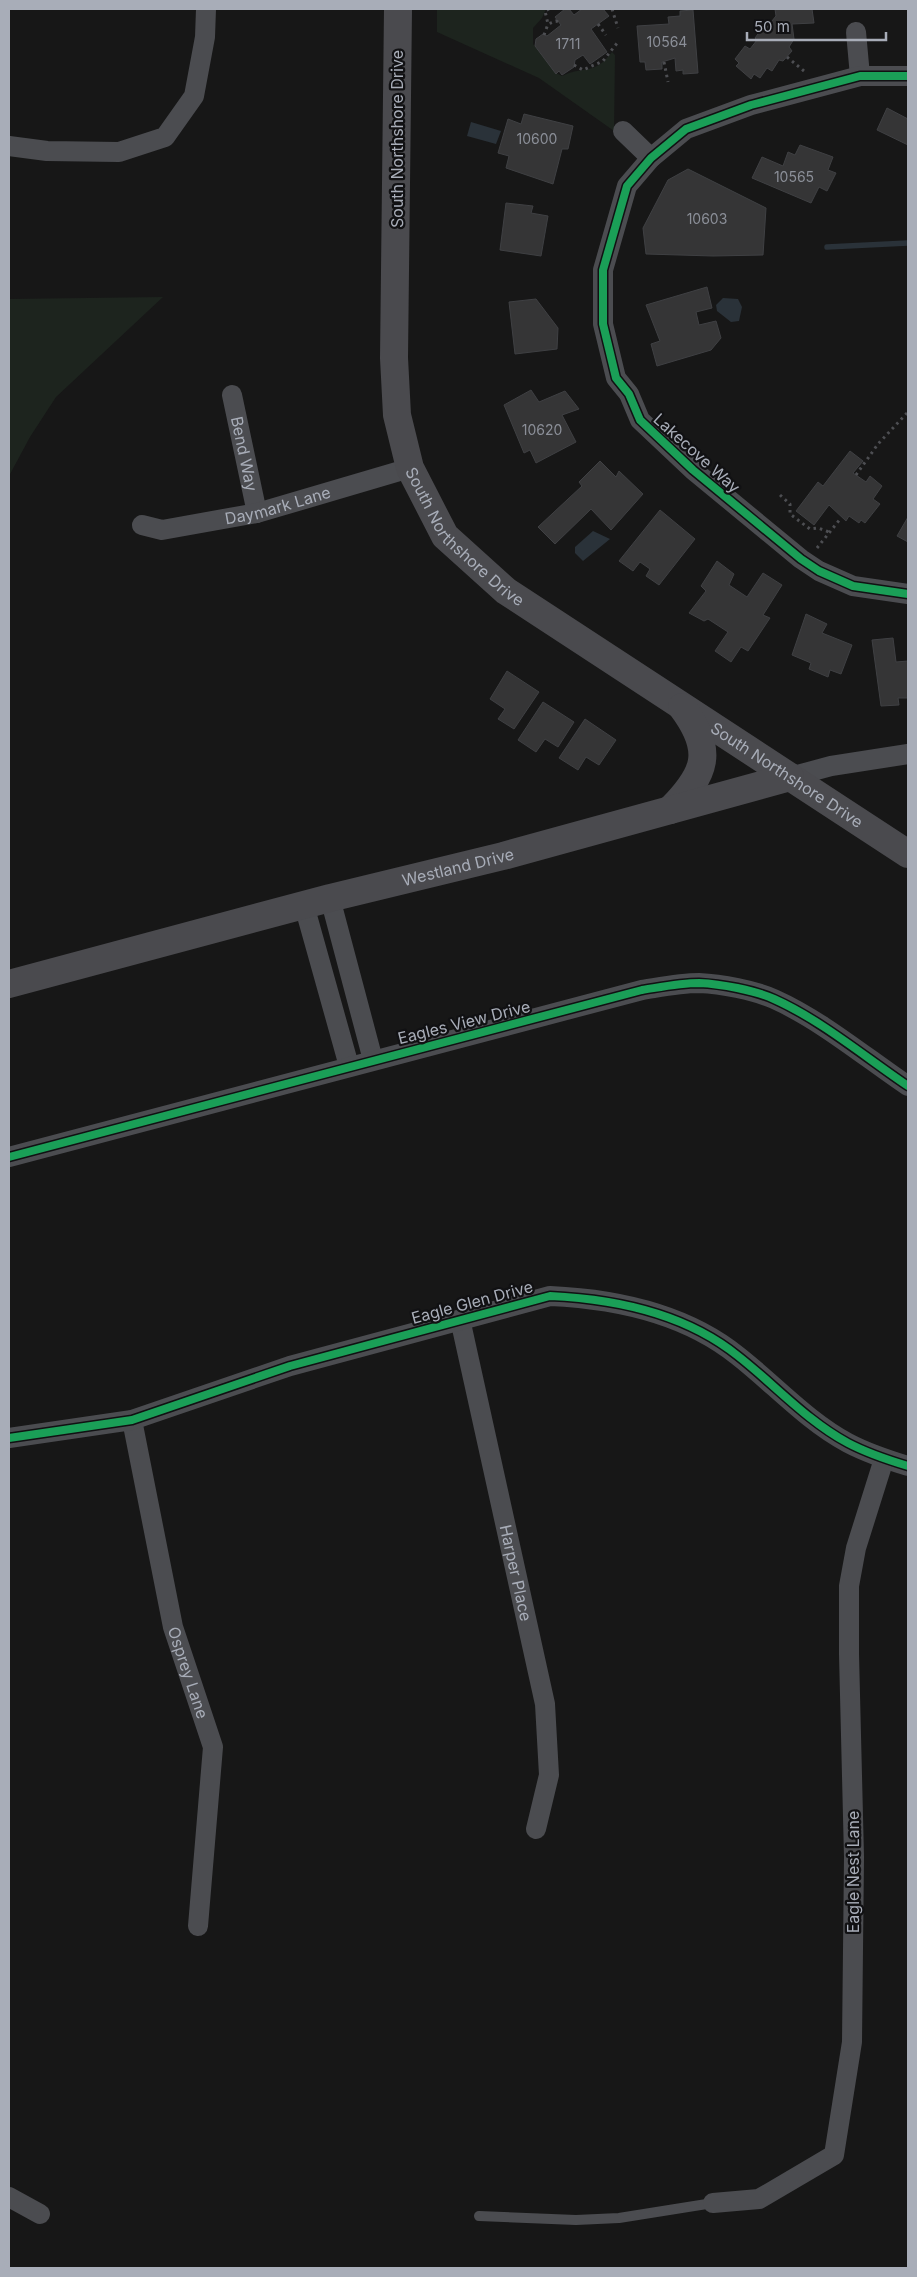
<svg xmlns="http://www.w3.org/2000/svg" width="917" height="2277" font-family="Inter,sans-serif">
  <style>
    .green { fill: #1d241e }
    .water { fill: #2a3239 }
    .lines { fill: none; stroke-linecap: round; stroke-linejoin: round }
    .stream { stroke: #2a3239; stroke-width: 5.5 }
    .building { fill: #353536; stroke: #3f4043 }
    .path { stroke: #4d4e52; stroke-width: 3; stroke-dasharray: 2.5 4; stroke-linecap: butt }
    .service { stroke: #4b4c50; stroke-width: 10 }
    .minor { stroke: #4b4c50; stroke-width: 20 }
    .secondary { stroke: #4a4a4e; stroke-width: 28 }
    .cycleway-casing { stroke: #111113; stroke-width: 11 }
    .cycleway { stroke: #1a9f57; stroke-width: 8 }
    .labels { text-anchor: middle; dominant-baseline: central; stroke-width: 4.5; stroke-linejoin: round; paint-order: stroke }
    .number-label { font-size: 14px; fill: #8b8f98 }
    .street-label { font-size: 16px; fill: #a8adb8; stroke: #111113 }
  </style>
  <rect width="100%" height="100%" fill="#171717"/>
  <!-- green -->
  <path class="green" d="M 437,9 L 546,9 L 542,18 L 533,28 L 533,44 L 556,73 L 562,76 C 585,65 594,76 612,52 L 615,55 L 614,131 L 539,78 L 437,32 Z
    M 163,297 L 56,397 L 30,437 L 9,476 L 9,299 Z"/>
  <!-- water -->
  <path class="water" d="M 471,122 L 501,131 L 496,144 L 467,136 Z
    M 723,298 L 738,299 L 742,307 L 739,321 L 731,322 L 717,311 L 716,305 Z
    M 593,531 L 610,539 L 583,561 L 575,553 L 575,547 Z"/>
  <g class="lines">
    <!-- stream -->
    <path class="stream" d="M 827,247 L 908,243"/>
  </g>
  <!-- building -->
  <path class="building" d="M 565,9 L 569,9 L 574,15 L 582,9 L 603,9 L 609,16 L 591,29 L 607,52 L 590,64 L 583,55 L 575,60 L 574,67 L 562,75 L 559,71 L 556,74 L 535,46 L 536,39 L 543,34 L 547,36 L 561,25 L 555,17 Z
    M 775,9 L 812,9 L 814,23 L 792,24 L 794,39 L 789,47 L 792,51 L 783,61 L 779,60 L 772,71 L 767,68 L 760,78 L 754,74 L 751,79 L 736,66 L 739,63 L 735,59 L 745,46 L 750,49 L 757,40 L 755,38 L 761,30 L 763,32 L 776,16 Z
    M 693,10 L 698,73 L 683,74 L 683,70 L 676,71 L 675,58 L 662,62 L 662,69 L 646,70 L 645,62 L 640,62 L 637,26 L 669,24 L 668,17 L 680,16 L 680,11 Z
    M 887,108 L 908,119 L 908,145 L 877,130 Z
    M 524,114 L 573,126 L 568,149 L 562,149 L 553,184 L 506,168 L 509,156 L 498,153 L 508,119 L 521,124 Z
    M 800,145 L 833,157 L 828,170 L 836,173 L 827,191 L 819,187 L 811,203 L 752,178 L 762,157 L 783,166 L 788,152 L 795,155 Z
    M 688,169 L 766,208 L 763,255 L 713,256 L 646,254 L 643,228 L 668,180 Z
    M 506,203 L 533,206 L 531,213 L 548,216 L 541,256 L 500,250 Z
    M 707,287 L 712,308 L 696,312 L 699,325 L 716,321 L 721,338 L 711,350 L 657,366 L 651,344 L 660,341 L 646,305 Z
    M 536,299 L 558,328 L 557,349 L 515,354 L 509,302 Z
    M 531,390 L 539,402 L 565,391 L 579,409 L 562,415 L 576,442 L 536,463 L 530,450 L 524,453 L 504,405 Z
    M 850,451 L 863,461 L 853,473 L 866,482 L 870,476 L 882,486 L 873,499 L 880,504 L 865,523 L 861,520 L 859,523 L 849,516 L 846,521 L 829,505 L 814,525 L 796,511 L 818,482 L 823,486 Z
    M 600,461 L 616,477 L 619,471 L 643,494 L 611,530 L 591,509 L 555,544 L 538,527 L 582,486 L 579,482 Z
    M 660,510 L 695,539 L 659,585 L 646,576 L 650,569 L 640,562 L 633,571 L 619,561 Z
    M 908,517 L 908,542 L 897,536 Z
    M 717,561 L 734,574 L 729,585 L 747,597 L 763,573 L 782,585 L 763,615 L 770,618 L 748,651 L 741,647 L 731,662 L 715,651 L 728,632 L 708,619 L 704,621 L 689,613 L 706,591 L 701,586 Z
    M 806,614 L 827,624 L 822,633 L 852,645 L 841,674 L 830,670 L 828,677 L 809,669 L 811,663 L 792,655 Z
    M 893,638 L 896,662 L 908,661 L 908,698 L 898,698 L 899,705 L 881,706 L 872,640 Z
    M 507,671 L 539,692 L 514,729 L 498,719 L 505,709 L 490,699 Z
    M 543,702 L 574,722 L 558,747 L 545,739 L 536,752 L 518,740 Z
    M 585,719 L 616,740 L 599,765 L 586,757 L 578,770 L 559,758 Z"/>
  <g class="lines">
    <!-- path -->
    <path class="path" d="M 549,9 L 545,11 L 548,24 L 556,21 L 560,23
      M 612,9 L 618,28
      M 598,24 L 606,35
      M 544,35 L 548,24
      M 787,57 L 804,71
      M 664,62 L 668,82
      M 574,65 L 583,70 L 603,61 L 618,42
      M 856,475 L 878,444 L 908,412
      M 780,495 L 790,504 L 790,514 L 810,529 L 818,528 L 829,532
      M 817,548 L 841,518"/>
    <!-- service -->
    <path class="service" d="M 479,2216 L 576,2220 L 619,2218 L 713,2203"/>
    <!-- minor -->
    <g class="minor">
      <path d="M 856,32 L 860,76"/>
      <path d="M 908,76 L 860,76 L 751,105 L 686,129 L 651,158 L 627,186 L 603,270 L 603,324 L 616,378 L 629,394 L 640,420 L 693,470 L 801,559 L 819,571 L 853,586 L 908,594"/>
      <path d="M 623,131 L 651,158"/>
      <path d="M 9,146 L 47,151 L 119,152 L 165,137 L 194,96 L 205,37 L 206,9"/>
      <path id="s1" d="M 232,395 L 257,513"/>
      <path id="s2" d="M 142,525 L 162,530 L 257,513 L 410,468"/>
      <path d="M 790,777 L 831,766 L 908,754"/>
      <path d="M 330,898 L 373,1060"/>
      <path d="M 304,905 L 349,1066"/>
      <path d="M 9,1157 L 642,990 C 661,987 680,983 699,983 C 721,984 754,990 774,999 C 821,1020 865,1057 908,1086"/>
      <path id="s3" d="M 460,1319 L 545,1704 L 549,1775 L 536,1829"/>
      <path id="s4" d="M 132,1420 L 173,1627 L 213,1747 L 198,1926"/>
      <path d="M 9,1438 L 132,1420 L 290,1366 L 550,1296 C 617,1299 686,1314 738,1356 C 775,1385 807,1421 848,1443 C 867,1453 888,1460 908,1466"/>
      <path d="M 9,2197 L 40,2214"/>
      <path d="M 713,2203 L 759,2199 L 834,2155 L 852,2042 L 854,1857 L 849,1654 L 849,1586 L 856,1548 L 884,1459"/>
    </g>
    <!-- secondary -->
    <g class="secondary">
      <path id="s5" d="M 398,9 L 394,358 L 397,415 L 410,468 L 445,536 L 506,591 L 908,854"/>
      <path d="M 670,810 C 706,774 715,751 682,707"/>
      <path id="s6" d="M 9,984 L 330,898 L 503,856 L 790,777"/>
    </g>
    <!-- cycleway casing -->
    <g class="cycleway-casing">
      <path id="cycleway" d="M 908,76 L 860,76 L 751,105 L 686,129 L 651,158 L 627,186 L 603,270 L 603,324 L 616,378 L 629,394 L 640,420 L 693,470 L 801,559 L 819,571 L 853,586 L 908,594
        M 9,1157 L 642,990 C 661,987 680,983 699,983 C 721,984 754,990 774,999 C 821,1020 865,1057 908,1086
        M 9,1438 L 132,1420 L 290,1366 L 550,1296 C 617,1299 686,1314 738,1356 C 775,1385 807,1421 848,1443 C 867,1453 888,1460 908,1466"/>
    </g>
    <!-- cycleway -->
    <use href="#cycleway" class="cycleway"/>
  </g>
  <g class="labels">
    <!-- number labels -->
    <g class="number-label">
      <text x="667" y="41">10564</text>
      <text x="568" y="43">1711</text>
      <text x="537" y="138">10600</text>
      <text x="794" y="176">10565</text>
      <text x="707" y="218">10603</text>
      <text x="542" y="429">10620</text>
    </g>
    <!-- street labels -->
    <g class="street-label">
      <text transform="translate(397 139) rotate(-90)">South Northshore Drive</text>
      <text transform="translate(697 453) rotate(42)">Lakecove Way</text>
      <text stroke="none"><textPath href="#s1" startOffset="60">Bend Way</textPath></text>
      <text stroke="none"><textPath href="#s2" startOffset="139">Daymark Lane</textPath></text>
      <text stroke="none"><textPath href="#s5" startOffset="550">South Northshore Drive</textPath></text>
      <text stroke="none"><textPath href="#s5" startOffset="955">South Northshore Drive</textPath></text>
      <text stroke="none"><textPath href="#s6" startOffset="464">Westland Drive</textPath></text>
      <text transform="translate(464 1022) rotate(-14)">Eagles View Drive</text>
      <text transform="translate(472 1302) rotate(-15)">Eagle Glen Drive</text>
      <text stroke="none"><textPath href="#s3" startOffset="260">Harper Place</textPath></text>
      <text stroke="none"><textPath href="#s4" startOffset="259">Osprey Lane</textPath></text>
      <text transform="translate(853 1872) rotate(-90)">Eagle Nest Lane</text>
    </g>
  </g>
  <!-- border -->
  <rect width="917" height="2277" fill="none" stroke="#a8adb8" stroke-width="20"/>
  <!-- scale -->
  <path d="M747 32v8h139v-8" fill="none" stroke="#a8adb8" stroke-width="2.5"/>
  <text x="754" y="32" font-size="15" fill="#a8adb8" stroke="#111113" stroke-width="4" paint-order="stroke">50 m</text>
</svg>
